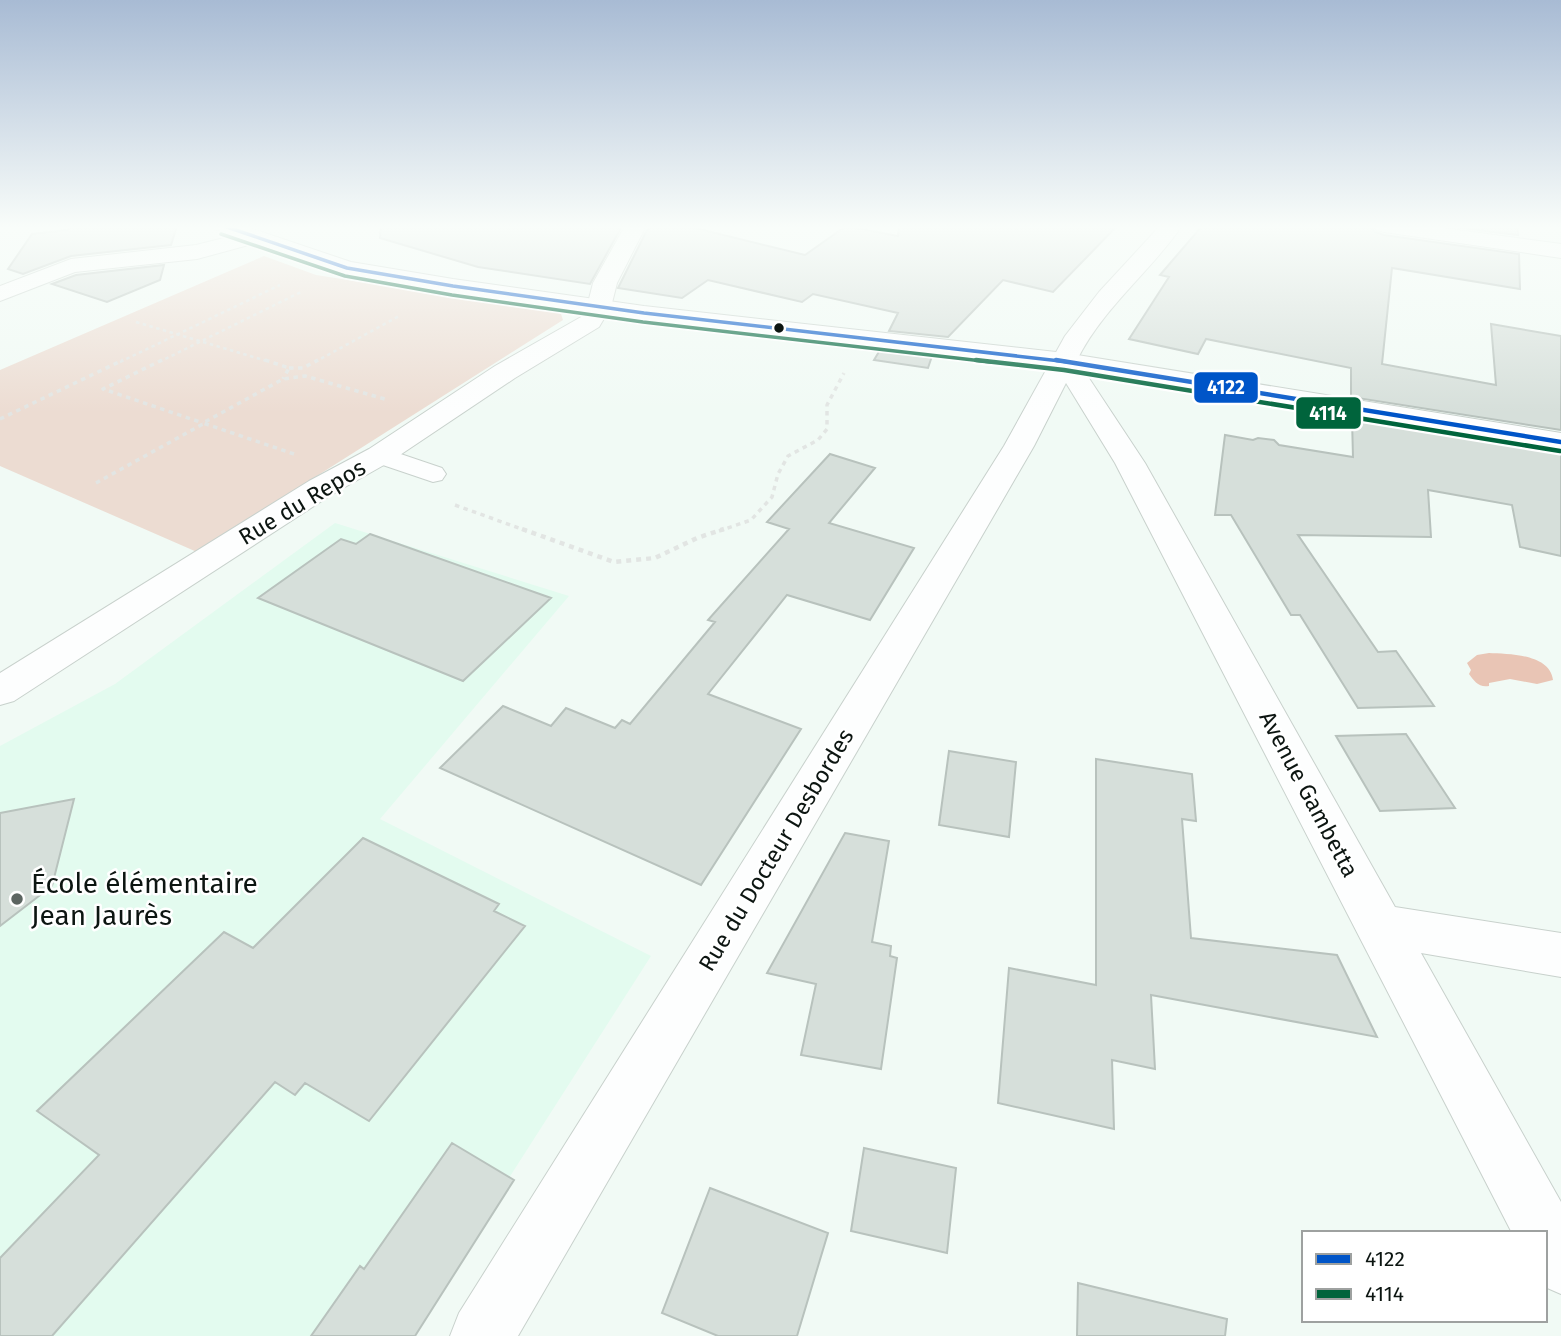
<svg xmlns="http://www.w3.org/2000/svg" width="1561" height="1336" font-family="'Fira Sans',sans-serif">
  <style>
    .built { fill: #e3fbef }
    .green { fill: #ecdcd2 }
    .water { fill: #e9c5b5 }
    .building { fill: #d6dfda; stroke: #b8c2bd; stroke-width: 2 }
    .lines { fill: none; stroke-linecap: round; stroke-linejoin: round }
    .service-casing { stroke: #c8d1cc; stroke-width: 2 }
    .minor-casing { stroke: #c8d1cc; stroke-width: 2 }
    .tertiary-casing { stroke: #c8d1cc; stroke-width: 2 }
    .path-far2 { stroke: #e2e5e3; stroke-width: 2.5; stroke-dasharray: 3.5 3.5; stroke-linecap: butt }
    .path-far1 { stroke: #e2e5e3; stroke-width: 3.5; stroke-dasharray: 4.5 4.5; stroke-linecap: butt }
    .path { stroke: #e2e5e3; stroke-width: 4.5; stroke-dasharray: 5 5; stroke-linecap: butt }
    .service { fill: #fdfefe; fill-rule: evenodd }
    .minor { fill: #fdfefe; fill-rule: evenodd }
    .tertiary { fill: #fdfefe; fill-rule: evenodd }
    .bus-1-far1-casing { stroke: #fff; stroke-width: 7 }
    .bus-1-casing { stroke: #fff; stroke-width: 9 }
    .bus-2-far1-casing { stroke: #fff; stroke-width: 7 }
    .bus-2-casing { stroke: #fff; stroke-width: 9 }
    .bus-1-far1 { stroke: #0055c8; stroke-width: 3.5 }
    .bus-1 { stroke: #0055c8; stroke-width: 4.5 }
    .bus-2-far1 { stroke: #00643c; stroke-width: 3.5 }
    .bus-2 { stroke: #00643c; stroke-width: 4.5 }
    .bus-dot { fill: #0c1511; stroke: #fff; stroke-width: 2.5 }
    .poi-dot { fill: #5c6561; stroke: #fff; stroke-width: 2.5 }
    .labels { text-anchor: middle; dominant-baseline: central; stroke-width: 5; stroke-linejoin: round; paint-order: stroke }
    .street-label { font-size: 23px; fill: #0c1511; stroke: #fff }
    .near-poi-label { font-size: 28px; fill: #0c1511; stroke: #fff; text-anchor: start }
    .line-badge { stroke: #fff; stroke-width: 2.5 }
    .badge-label { font-size: 19px; text-anchor: middle; font-weight: bold; fill: #fff }
  </style>
  <rect width="100%" height="100%" fill="#f1faf5"/>
  <!-- built -->
  <path class="built" d="M 335,523 L 569,596 L 380,819 L 651,956 L 408,1336 L 0,1336 L 0,746 L 115,684 Z"/>
  <!-- green -->
  <path class="green" d="M 264,256 L 316,275 L 556,312 L 561,314 L 563,320 L 197,552 L 0,466 L 0,370 Z"/>
  <!-- water -->
  <path class="water" d="M 1489,653 C 1509,654 1550,654 1553,680 L 1537,684 L 1510,679 L 1489,683 L 1489,686 C 1479,688 1474,681 1469,674 L 1471,670 L 1467,663 L 1477,655 Z"/>
  <!-- building -->
  <path class="building" d="M 70,226 L 177,226 L 171,245 L 71,256 L 23,274 L 8,269 L 32,234 L 67,230 Z
    M 381,226 L 622,226 L 590,284 L 478,267 L 380,238 Z
    M 649,226 L 687,226 L 805,255 L 846,226 L 898,236 L 899,226 L 1117,226 L 1053,292 L 1003,280 L 948,337 L 889,331 L 898,313 L 813,294 L 802,302 L 708,280 L 682,298 L 618,288 Z
    M 1202,226 L 1371,226 L 1375,232 L 1384,235 L 1519,254 L 1520,289 L 1392,268 L 1382,364 L 1496,385 L 1491,324 L 1561,336 L 1561,430 L 1351,397 L 1351,368 L 1206,339 L 1198,354 L 1129,339 L 1169,277 L 1160,275 Z
    M 1446,226 L 1517,226 L 1518,235 Z
    M 164,265 L 160,280 L 107,302 L 52,284 L 76,275 Z
    M 880,350 L 932,356 L 928,368 L 874,360 Z
    M 1352,419 L 1561,453 L 1561,556 L 1520,547 L 1512,505 L 1428,490 L 1431,537 L 1298,535 L 1378,652 L 1396,651 L 1434,706 L 1358,708 L 1300,615 L 1291,615 L 1231,515 L 1215,515 L 1225,435 L 1253,440 L 1258,438 L 1274,440 L 1279,445 L 1353,457 Z
    M 830,454 L 875,468 L 829,523 L 914,548 L 870,620 L 787,595 L 708,694 L 801,729 L 701,885 L 440,768 L 503,706 L 551,726 L 566,708 L 615,728 L 622,720 L 630,724 L 715,622 L 708,620 L 789,529 L 767,522 Z
    M 370,534 L 551,598 L 463,681 L 258,598 L 341,539 L 356,544 Z
    M 1406,734 L 1455,808 L 1380,811 L 1336,736 Z
    M 949,751 L 1016,762 L 1009,837 L 939,825 Z
    M 1096,759 L 1192,774 L 1196,821 L 1182,819 L 1191,938 L 1337,955 L 1377,1037 L 1151,995 L 1155,1069 L 1112,1060 L 1114,1129 L 998,1103 L 1009,968 L 1096,985 Z
    M 74,799 L 52,886 L 0,926 L 0,813 Z
    M 845,833 L 889,841 L 872,942 L 891,946 L 890,956 L 897,958 L 881,1069 L 801,1055 L 816,984 L 767,973 Z
    M 363,838 L 499,904 L 494,911 L 525,926 L 369,1121 L 305,1083 L 295,1095 L 275,1082 L 52,1336 L 0,1336 L 0,1258 L 99,1155 L 37,1111 L 224,932 L 253,948 Z
    M 452,1143 L 514,1180 L 415,1336 L 311,1336 L 360,1266 L 364,1269 Z
    M 864,1148 L 956,1168 L 947,1253 L 851,1231 Z
    M 710,1188 L 828,1233 L 797,1336 L 718,1336 L 662,1313 Z
    M 1078,1283 L 1227,1319 L 1225,1336 L 1077,1336 Z"/>
  <g class="lines">
    <!-- service casing -->
    <g class="service-casing">
      <path id="service" d="M 380,447 L 442,468 L 446,474 L 442,480 L 433,482 L 371,461 L 367,455 L 371,449 Z"/>
    </g>
    <!-- minor casing -->
    <g class="minor-casing">
      <path id="minor" d="M 625,226 L 646,226 L 617,283 L 611,307 L 599,327 L 515,378 L 391,461 L 331,495 L 14,701 L 0,705 L 0,673 L 309,481 L 369,449 L 495,366 L 581,317 L 587,307 L 593,283 Z
        M 1160,226 L 1182,226 C 1149,273 1103,308 1077,360 L 1145,463 L 1395,907 L 1561,933 L 1561,977 L 1421,953 L 1561,1202 L 1561,1294 L 1545,1287 L 1545,1233 L 1512,1233 L 1115,463 L 1066,383 L 1034,446 L 518,1336 L 450,1336 L 459,1313 L 1004,446 L 1065,336 L 1099,292 Z
        M 1374,226 L 1428,226 L 1561,244 L 1561,258 L 1384,232 L 1377,230 Z
        M 252,231 L 260,232 L 263,237 L 260,242 L 197,259 L 75,272 L 0,301 L 0,286 L 71,259 L 196,245 Z"/>
    </g>
    <!-- tertiary casing -->
    <g class="tertiary-casing">
      <path id="tertiary" d="M 214,226 L 244,226 L 351,262 L 453,279 L 644,306 L 1065,353 L 1561,433 L 1561,451 L 1065,369 L 644,320 L 453,293 L 339,273 L 217,230 Z"/>
    </g>
    <!-- path-far2 -->
    <path class="path-far2" d="M 136,322 L 270,362
      M 120,362 L 280,285
      M 159,362 L 303,291
      M 315,362 L 401,315"/>
    <!-- path-far1 -->
    <path class="path-far1" d="M 162,360 L 103,389 L 203,423
      M 265,360 L 289,368 L 283,379
      M 289,368 L 303,368 L 318,360
      M 0,419 L 123,360
      M 294,454 L 203,423 L 283,379 L 305,376 L 388,400
      M 96,483 L 203,424
      M 455,505 L 527,531
      M 719,531 L 751,520 L 772,497 L 778,474 L 788,456 L 818,440 L 827,429 L 827,405 L 844,373"/>
    <!-- path -->
    <path class="path" d="M 522,529 L 614,562 L 655,558 L 697,538 L 724,529"/>
    <!-- service -->
    <use href="#service" class="service"/>
    <!-- minor -->
    <use href="#minor" class="minor"/>
    <!-- tertiary -->
    <use href="#tertiary" class="tertiary"/>
    <!-- bus-1-far1 casing -->
    <g class="bus-1-far1-casing">
      <path id="bus-1-far1" d="M 224,226 L 347,268 L 453,286 L 644,313 L 1069,362"/>
    </g>
    <!-- bus-1 casing -->
    <g class="bus-1-casing">
      <path id="bus-1" d="M 1056,360 L 1561,442"/>
    </g>
    <!-- bus-2-far1 casing -->
    <g class="bus-2-far1-casing">
      <path id="bus-2-far1" d="M 221,234 L 345,276 L 452,295 L 643,322 L 991,362"/>
    </g>
    <!-- bus-2 casing -->
    <g class="bus-2-casing">
      <path id="bus-2" d="M 976,360 L 1064,370 L 1560,451"/>
    </g>
    <!-- bus-1-far1 -->
    <use href="#bus-1-far1" class="bus-1-far1"/>
    <!-- bus-1 -->
    <use href="#bus-1" class="bus-1"/>
    <!-- bus-2-far1 -->
    <use href="#bus-2-far1" class="bus-2-far1"/>
    <!-- bus-2 -->
    <use href="#bus-2" class="bus-2"/>
  </g>
  <!-- sky -->
  <linearGradient id="sky" x2="0" y2="1"><stop stop-color="#a8bbd4"/><stop offset="0.55" stop-color="#f9fdfa"/><stop offset="1" stop-color="#f9fdfa" stop-opacity="0"/></linearGradient>
  <rect width="1561" height="413" fill="url(#sky)"/>
  <!-- markers -->
  <circle class="bus-dot" cx="779" cy="328" r="6"/>
  <circle class="poi-dot" cx="17" cy="899" r="7"/>
  <g class="labels">
    <!-- street labels -->
    <g class="street-label">
      <text transform="translate(302 502) rotate(-31)">Rue du Repos</text>
      <text transform="translate(1309 794) rotate(62)">Avenue Gambetta</text>
      <text transform="translate(776 850) rotate(-59)">Rue du Docteur Desbordes</text>
    </g>
    <!-- near-poi labels -->
    <g class="near-poi-label">
      <text x="31" y="883">École élémentaire<tspan x="31" dy="32">Jean Jaurès</tspan></text>
    </g>
  </g>
  <g class="line-badge">
    <rect x="1193" y="371" width="66" height="33" rx="7" fill="#0055c8"/>
    <rect x="1295" y="396" width="67" height="34" rx="7" fill="#00643c"/>
  </g>
  <g class="badge-label">
    <text x="1226" y="394">4122</text>
    <text x="1328" y="420">4114</text>
  </g>
  <!-- legend -->
  <rect x="1302" y="1231" width="245" height="91" fill="#ffffff" stroke="#9ea1a0" stroke-width="2"/>
  <rect x="1316" y="1254" width="35" height="10" fill="#0055c8" stroke="#9ea1a0" stroke-width="2"/>
  <text x="1365" y="1266" font-size="21" fill="#0c1511">4122</text>
  <rect x="1316" y="1289" width="35" height="10" fill="#00643c" stroke="#9ea1a0" stroke-width="2"/>
  <text x="1365" y="1301" font-size="21" fill="#0c1511">4114</text>
</svg>
